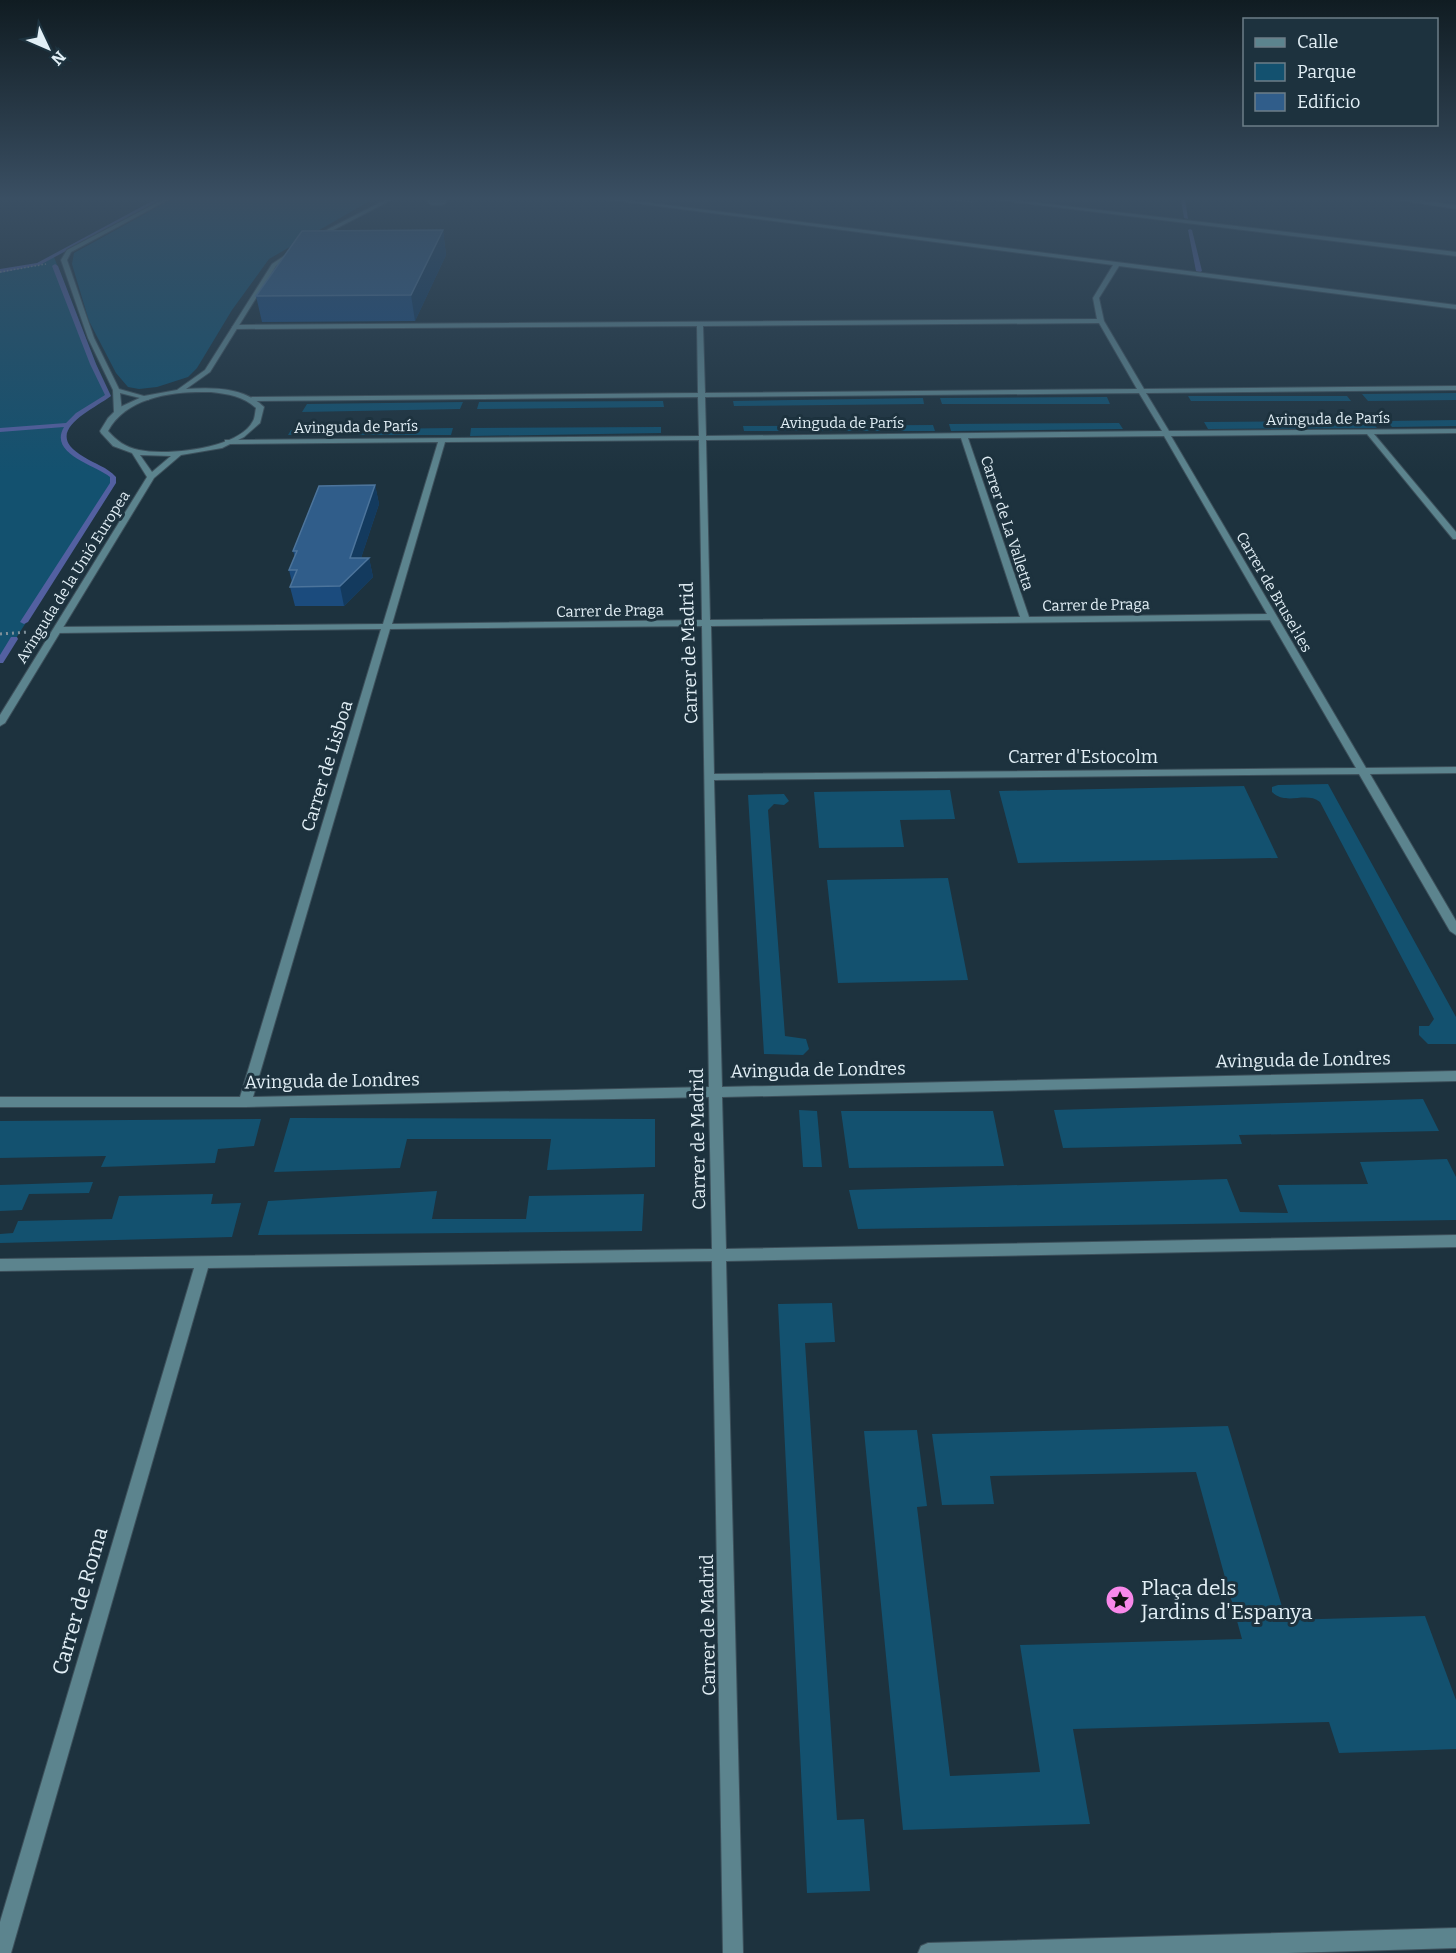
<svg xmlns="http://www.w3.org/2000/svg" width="1456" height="1953" font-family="Bitter,serif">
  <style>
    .green { fill: #13516f }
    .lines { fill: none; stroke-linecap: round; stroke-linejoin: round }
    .stream { fill: #5360a1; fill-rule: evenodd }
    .service-casing { stroke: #3d505b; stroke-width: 14 }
    .minor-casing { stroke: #3d505b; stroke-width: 2 }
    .tertiary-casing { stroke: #3d505b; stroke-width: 2 }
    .path-far1 { stroke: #80919b; stroke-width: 1.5; stroke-dasharray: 1.5 2; stroke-linecap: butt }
    .path { stroke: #80919b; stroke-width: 3; stroke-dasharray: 2 4; stroke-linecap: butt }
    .service { stroke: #5c848e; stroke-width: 12 }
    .minor { fill: #5c848e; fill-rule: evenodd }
    .tertiary { fill: #5c848e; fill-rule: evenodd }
    .wall { fill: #1b4b7d }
    .shaded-wall { fill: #133a5e }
    .building { fill: #305d8a; stroke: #4c749b; stroke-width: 1.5 }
    .labels { text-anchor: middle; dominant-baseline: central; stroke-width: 6; stroke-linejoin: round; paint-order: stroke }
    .far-street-label { font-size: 15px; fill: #e2eff6; stroke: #1d323e }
    .street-label { font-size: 18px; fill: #e2eff6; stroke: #1d323e }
    .near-poi-label { font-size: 21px; fill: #e2eff6; stroke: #1d323e; text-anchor: start }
    .near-street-label { font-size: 21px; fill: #e2eff6; stroke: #1d323e }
  </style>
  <rect width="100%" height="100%" fill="#1d323e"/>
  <!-- green -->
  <path class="green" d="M 172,199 L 373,199 L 269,259 L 232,310 L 197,368 L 188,377 L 157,387 L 139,389 L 128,387 L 116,373 L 89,321 L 72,264 L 74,253 Z
    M 54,257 L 108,395 C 99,404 83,408 74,418 C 38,457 114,458 115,484 L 0,663 L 0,271 L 37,265 Z
    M 1456,393 L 1456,400 L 1368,401 L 1362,394 Z
    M 1188,396 L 1347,396 L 1351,401 L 1191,401 Z
    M 1107,397 L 1110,404 L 942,404 L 940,398 Z
    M 923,398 L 924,404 L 734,406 L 733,401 Z
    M 663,401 L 664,407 L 477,409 L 479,402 Z
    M 463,402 L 460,409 L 302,412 L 307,404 Z
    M 1456,420 L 1456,426 L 1392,427 L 1387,421 Z
    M 1371,421 L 1377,428 L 1208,429 L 1204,422 Z
    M 1119,423 L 1123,429 L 951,431 L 949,424 Z
    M 933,425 L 935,431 L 744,431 L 743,426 Z
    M 661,427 L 661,433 L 470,436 L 471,428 Z
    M 453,428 L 451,435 L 288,435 L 291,430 Z
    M 1328,784 L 1456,1017 L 1456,1044 L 1428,1044 L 1419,1035 L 1419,1026 L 1429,1026 L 1434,1019 L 1320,802 C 1306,791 1286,806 1272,792 L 1272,787 L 1278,785 Z
    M 1244,786 L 1278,858 L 1018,863 L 999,791 Z
    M 950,790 L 955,819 L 900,820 L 904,847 L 819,848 L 814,792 Z
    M 784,794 L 789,801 L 784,805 L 774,804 L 768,810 L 785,1036 L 806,1039 L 809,1049 L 803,1055 L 764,1054 L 748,795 Z
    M 948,878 L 968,980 L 838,983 L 827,880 Z
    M 1423,1099 L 1439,1131 L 1239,1135 L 1242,1144 L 1063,1148 L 1054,1110 Z
    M 799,1110 L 817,1111 L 822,1167 L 803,1167 Z
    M 841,1111 L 993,1111 L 1004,1166 L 849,1168 Z
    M 290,1118 L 655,1119 L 655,1167 L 547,1170 L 551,1139 L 407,1139 L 400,1168 L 274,1172 Z
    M 261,1119 L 254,1146 L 218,1149 L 215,1163 L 101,1167 L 106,1156 L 0,1158 L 0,1121 Z
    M 1447,1159 L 1456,1177 L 1456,1220 L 858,1229 L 849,1190 L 1227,1179 L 1240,1212 L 1288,1213 L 1278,1185 L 1368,1184 L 1360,1162 Z
    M 93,1182 L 89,1193 L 29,1194 L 22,1210 L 0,1211 L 0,1185 Z
    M 437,1191 L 432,1219 L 526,1219 L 529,1196 L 644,1194 L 642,1231 L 258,1235 L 268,1201 Z
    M 213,1194 L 211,1204 L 241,1203 L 232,1237 L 0,1243 L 0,1234 L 13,1233 L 18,1221 L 112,1219 L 119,1196 Z
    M 832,1303 L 835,1342 L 805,1343 L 837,1820 L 864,1819 L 870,1891 L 807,1893 L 778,1304 Z
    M 1228,1426 L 1286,1620 L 1425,1616 L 1456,1700 L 1456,1749 L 1339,1753 L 1329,1722 L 1073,1729 L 1090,1824 L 903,1830 L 864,1431 L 917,1430 L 927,1506 L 917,1507 L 950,1776 L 1040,1772 L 1020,1645 L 1242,1639 L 1196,1472 L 990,1476 L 994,1504 L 942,1505 L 932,1434 Z"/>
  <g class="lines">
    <!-- stream -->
    <path class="stream" d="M 156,199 L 162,199 L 40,265 L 0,273 L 0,269 L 37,263 Z
      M 1181,199 L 1185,199 L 1188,219 L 1184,218 Z
      M 1190,229 L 1192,230 L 1202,271 L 1199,273 L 1196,271 L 1188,230 Z
      M 55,264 L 58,266 L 96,364 L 111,396 C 91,411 40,432 84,457 C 95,464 107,467 116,477 L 116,483 L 28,622 L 24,624 L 20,622 L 110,483 L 110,477 C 96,465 48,454 64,427 L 0,432 L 0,428 L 66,423 L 76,413 L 105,395 L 90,364 L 52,266 Z
      M 11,637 L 17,637 L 18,639 L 3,663 L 0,663 L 0,655 Z"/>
    <!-- service casing -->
    <g class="service-casing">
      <path id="service" d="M 433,199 L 441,199"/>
    </g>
    <!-- minor casing -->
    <g class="minor-casing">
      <path id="minor" d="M 164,199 L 170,199 L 71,252 L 67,260 L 94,338 L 119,389 L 151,398 L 148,400 L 120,393 L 122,412 L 118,414 L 114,412 L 113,390 L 88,338 L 61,260 L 67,250 Z
        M 603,199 L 619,199 L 1456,305 L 1456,309 L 1119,266 L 1099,298 L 1104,321 L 1144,389 L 1456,386 L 1456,390 L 1146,393 L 1169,431 L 1456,429 L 1456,433 L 1374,434 L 1456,532 L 1456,539 L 1453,539 L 1367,434 L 1171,436 L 1366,768 L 1456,767 L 1456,773 L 1370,774 L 1456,921 L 1456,935 L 1450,931 L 1359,774 L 714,780 L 722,1087 L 1456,1071 L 1456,1081 L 722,1097 L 726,1249 L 1456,1235 L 1456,1247 L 726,1261 L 743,1953 L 723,1953 L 712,1261 L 208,1268 L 11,1953 L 0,1953 L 0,1922 L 194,1268 L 0,1271 L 0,1259 L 712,1249 L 709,1097 L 245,1107 L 0,1107 L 0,1097 L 240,1097 L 381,629 L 57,633 L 53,630 L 57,627 L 383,624 L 438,442 L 228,444 L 225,444 L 225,440 L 699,436 L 698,397 L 252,401 L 249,399 L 252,397 L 698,393 L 697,326 L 235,329 L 232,327 L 235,325 L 1097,319 L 1093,298 L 1113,265 ZM 1099,323 L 1137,389 L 705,393 L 703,326 ZM 1139,393 L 1162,431 L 706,436 L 705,397 ZM 1164,436 L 1267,614 L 1029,617 L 968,438 ZM 961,438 L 1020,617 L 710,620 L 706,440 ZM 699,440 L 702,620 L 392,624 L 445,442 ZM 1270,620 L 1356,768 L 714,774 L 711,626 ZM 702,626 L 709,1087 L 253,1097 L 390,629 Z
        M 1392,199 L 1408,199 L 1456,205 L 1456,209 Z
        M 1456,1928 L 1456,1948 L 1288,1953 L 918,1953 L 921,1946 L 928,1943 Z"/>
    </g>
    <!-- tertiary casing -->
    <g class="tertiary-casing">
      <path id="tertiary" d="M 387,199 L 393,199 L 316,239 L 311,238 Z
        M 989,199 L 1006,199 L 1456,252 L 1456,256 Z
        M 293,250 L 298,251 L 276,266 L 210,372 L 186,389 C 212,387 244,387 264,407 L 260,423 L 244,437 L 222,448 L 181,455 L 154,478 L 5,723 L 0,726 L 0,715 L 147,477 L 132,453 L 113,446 L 101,433 L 100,431 L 108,418 L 118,408 L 144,396 L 177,390 L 205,370 L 272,264 ZM 211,392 C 228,394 243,396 256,408 C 255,412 255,418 253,421 C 239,449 166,456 139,450 C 125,447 117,441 108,431 C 127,396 174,391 211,392 ZM 140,455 L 171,456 L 152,472 Z"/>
    </g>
    <!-- path-far1 -->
    <path class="path-far1" d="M 950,199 L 973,202
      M 0,272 L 46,264"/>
    <!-- path -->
    <path class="path" d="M 0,634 L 29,632"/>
    <!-- service -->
    <use href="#service" class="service"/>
    <!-- minor -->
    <use href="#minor" class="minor"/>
    <!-- tertiary -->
    <use href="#tertiary" class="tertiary"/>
  </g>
  <!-- wall -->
  <path class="wall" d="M 443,230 L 446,255 L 415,321 L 262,322 L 256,296 Z
    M 375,485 L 379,504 L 361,558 L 369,558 L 373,577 L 344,606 L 295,606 L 290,587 L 292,582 L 289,570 L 295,557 L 293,551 Z"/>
  <!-- shaded-wall -->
  <path class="shaded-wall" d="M 443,230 L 446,255 L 415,321 L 411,295 Z
    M 375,485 L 379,504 L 357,570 L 369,558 L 373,577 L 344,606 L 340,586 Z"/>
  <!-- building -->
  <path class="building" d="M 443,230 L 411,295 L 256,296 L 302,231 Z
    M 375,485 L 350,558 L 369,558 L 340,586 L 290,587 L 297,570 L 289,570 L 297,551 L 293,551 L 319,486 Z"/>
  <!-- sky -->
  <linearGradient id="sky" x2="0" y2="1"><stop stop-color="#101c22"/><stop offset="0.42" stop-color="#3a4f63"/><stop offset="1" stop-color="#3a4f63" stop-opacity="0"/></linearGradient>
  <rect width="1456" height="473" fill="url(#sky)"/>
  <!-- icons -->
  <defs>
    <g id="sight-disc" transform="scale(1.5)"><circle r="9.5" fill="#f888e9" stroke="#1d323e"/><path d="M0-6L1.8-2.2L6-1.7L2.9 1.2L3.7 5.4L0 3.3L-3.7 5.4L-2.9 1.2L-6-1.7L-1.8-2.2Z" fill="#111"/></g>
  </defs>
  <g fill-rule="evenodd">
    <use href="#sight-disc" x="1120" y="1600"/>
  </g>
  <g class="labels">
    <!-- far-street labels -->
    <g class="far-street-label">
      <text transform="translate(1328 419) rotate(-1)">Avinguda de París</text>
      <text x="842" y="423">Avinguda de París</text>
      <text transform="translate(356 427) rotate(-1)">Avinguda de París</text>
      <text transform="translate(1007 523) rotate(72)">Carrer de La Valletta</text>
      <text transform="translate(73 577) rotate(-58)">Avinguda de la Unió Europea</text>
      <text transform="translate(1274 592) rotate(60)">Carrer de Brusel·les</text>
      <text transform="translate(1096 605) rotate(-1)">Carrer de Praga</text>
      <text transform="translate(610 611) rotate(-1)">Carrer de Praga</text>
    </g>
    <!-- street labels -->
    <g class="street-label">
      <text transform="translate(689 653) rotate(-92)">Carrer de Madrid</text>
      <text x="1083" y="757">Carrer d'Estocolm</text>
      <text transform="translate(327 766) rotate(-73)">Carrer de Lisboa</text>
      <text transform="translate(1303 1060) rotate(-1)">Avinguda de Londres</text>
      <text transform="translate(818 1070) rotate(-1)">Avinguda de Londres</text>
      <text transform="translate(332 1081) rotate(-1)">Avinguda de Londres</text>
      <text transform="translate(698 1139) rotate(-91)">Carrer de Madrid</text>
      <text transform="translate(708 1625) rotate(-91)">Carrer de Madrid</text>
    </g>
    <!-- near-poi labels -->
    <g class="near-poi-label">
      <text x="1141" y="1588">Plaça dels<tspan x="1141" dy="24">Jardins d'Espanya</tspan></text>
    </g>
    <!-- near-street labels -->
    <g class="near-street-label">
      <text transform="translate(80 1601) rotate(-74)">Carrer de Roma</text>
    </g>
  </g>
  <!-- legend -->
  <rect x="1243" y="18" width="195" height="108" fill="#1d323e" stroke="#6c7e88" stroke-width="1.5"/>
  <rect x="1255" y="38" width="30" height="9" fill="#5c848e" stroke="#6c7e88" stroke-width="1.5"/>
  <text x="1297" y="48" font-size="18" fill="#e2eff6">Calle</text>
  <rect x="1255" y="63" width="30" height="18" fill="#13516f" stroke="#6c7e88" stroke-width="1.5"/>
  <text x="1297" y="78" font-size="18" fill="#e2eff6">Parque</text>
  <rect x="1255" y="93" width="30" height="18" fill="#305d8a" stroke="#6c7e88" stroke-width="1.5"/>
  <text x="1297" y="108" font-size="18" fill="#e2eff6">Edificio</text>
  <!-- north arrow -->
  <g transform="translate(48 48) rotate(134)" stroke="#1d323e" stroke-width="4.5" paint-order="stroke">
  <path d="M0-4.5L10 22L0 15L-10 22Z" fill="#e2eff6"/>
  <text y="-9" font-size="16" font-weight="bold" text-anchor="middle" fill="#e2eff6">N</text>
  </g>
</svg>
